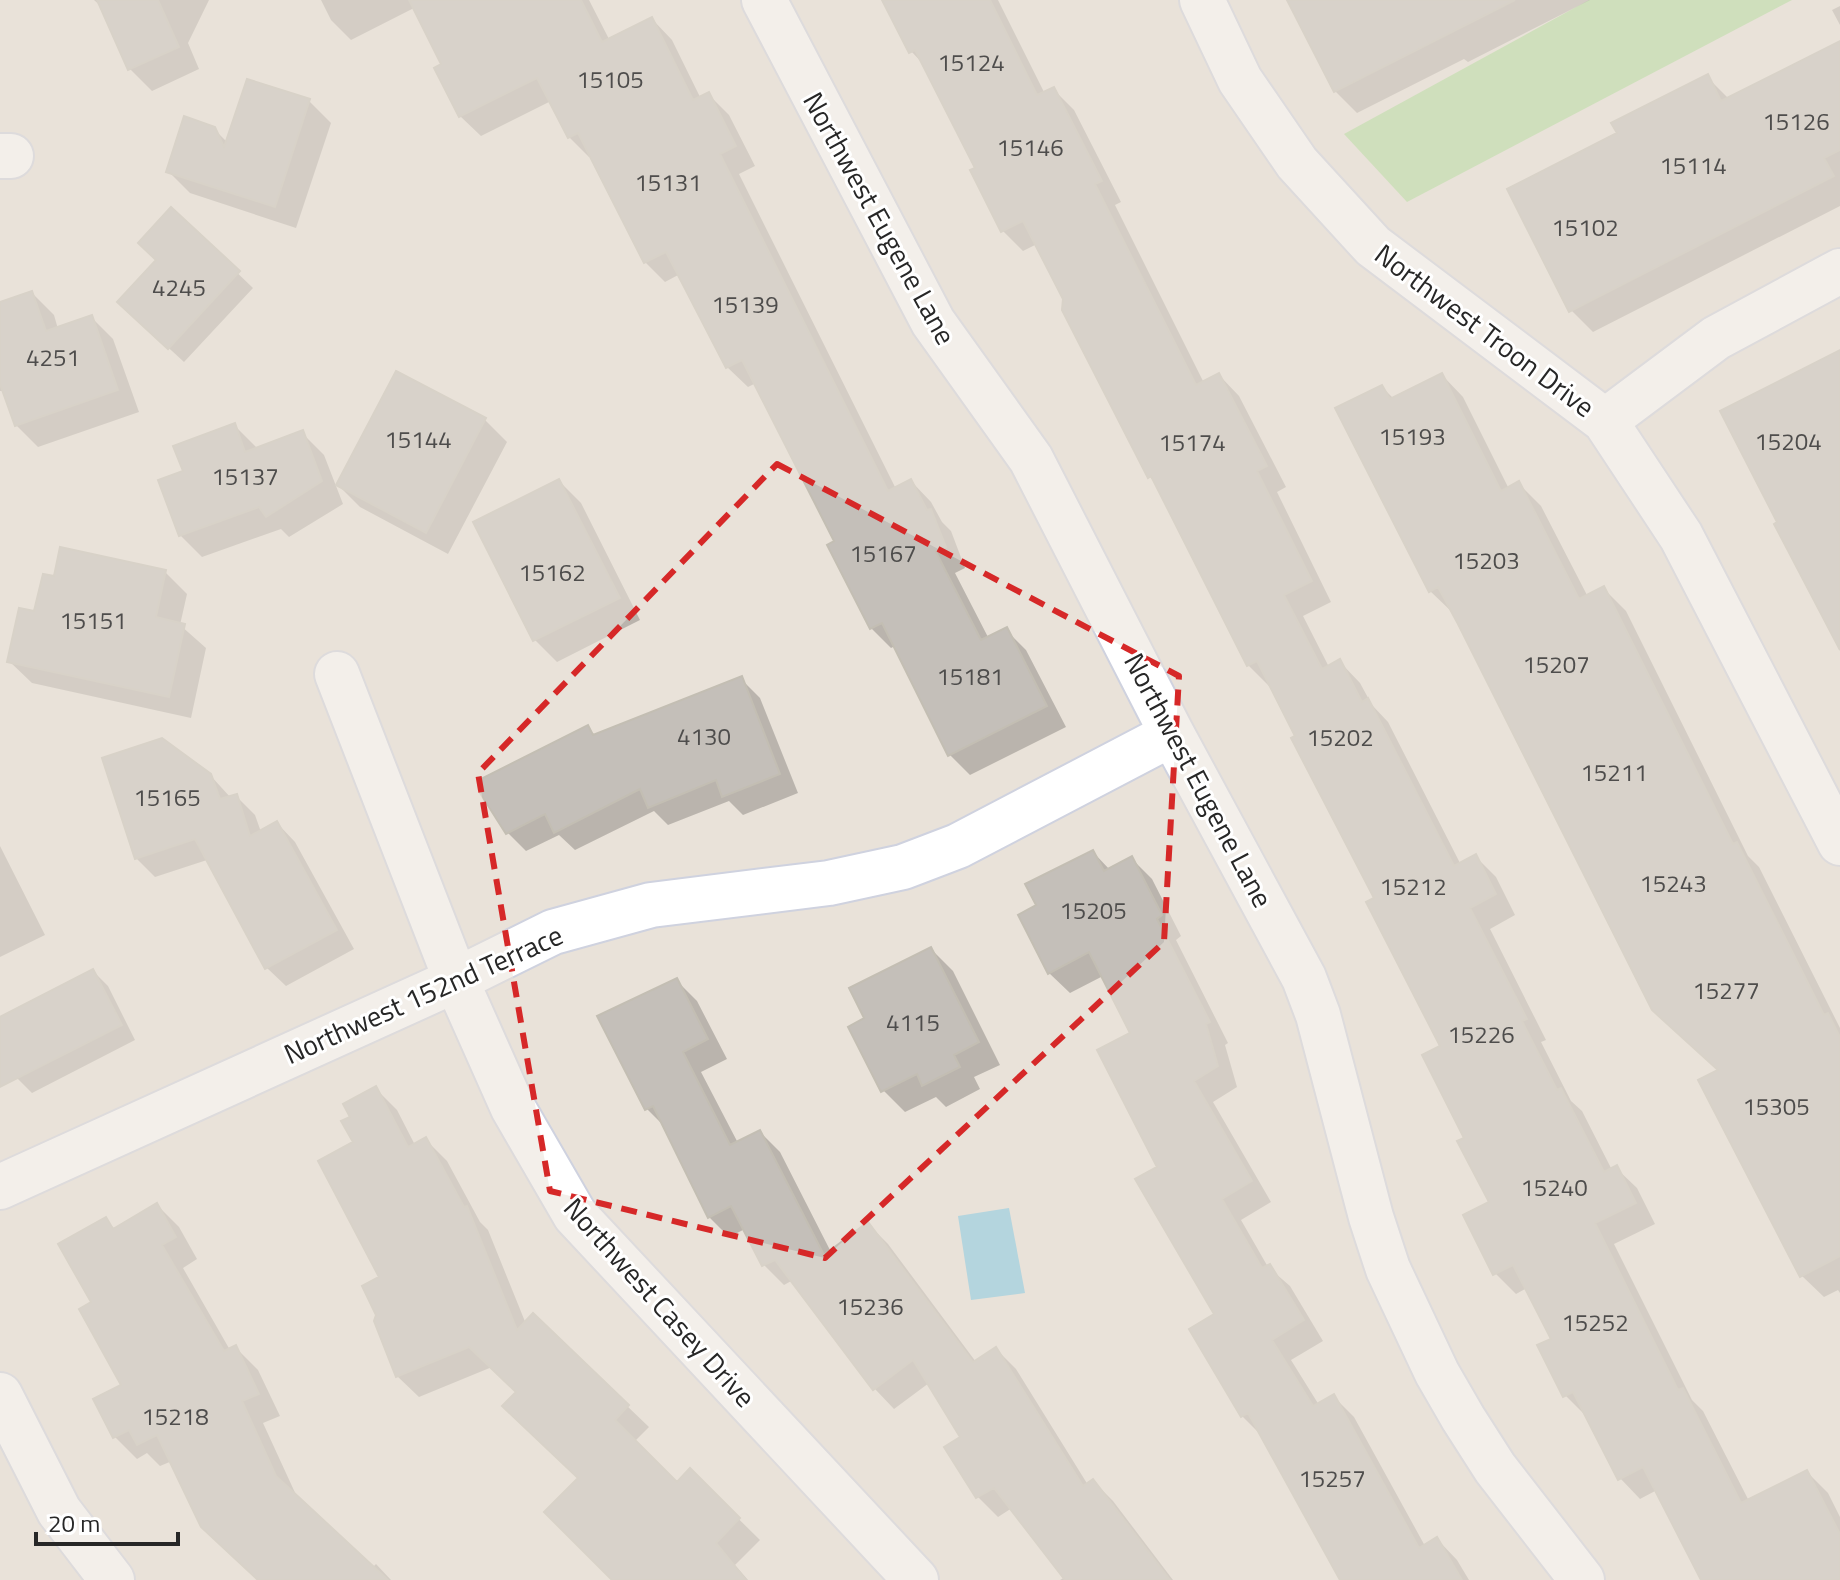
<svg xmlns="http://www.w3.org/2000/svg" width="1840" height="1580" font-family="'Titillium Web',sans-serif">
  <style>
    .green { fill: #afdc99 }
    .water { fill: #73c5e4 }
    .shadow { fill: #0003 }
    .building { fill: #c4bfb9; stroke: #c3beb3; stroke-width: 2 }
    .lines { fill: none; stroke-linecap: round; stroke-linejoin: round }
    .minor-casing { stroke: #cfd2df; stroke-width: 48 }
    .minor { stroke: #fff; stroke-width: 44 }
    .marked { fill: none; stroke: #d62828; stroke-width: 6; stroke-dasharray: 16 10; stroke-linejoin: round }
    .labels { text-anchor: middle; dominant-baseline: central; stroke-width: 6; stroke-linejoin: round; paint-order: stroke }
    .number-label { font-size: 24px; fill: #4e4d4c }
    .street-label { font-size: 28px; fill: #272727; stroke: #fff }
  </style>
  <rect width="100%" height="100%" fill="#e9e2d9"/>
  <!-- green -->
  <path class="green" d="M 1589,0 L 1792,0 L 1407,202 L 1344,134 Z"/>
  <!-- water -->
  <path class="water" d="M 1009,1208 L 1025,1293 L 971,1300 L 958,1216 Z"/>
  <!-- shadow -->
  <path class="shadow" d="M 94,0 L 209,0 L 188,43 L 199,69 L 152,91 L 130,69 L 103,8 Z
    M 321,0 L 589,0 L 610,41 L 652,19 L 672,40 L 701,99 L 709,95 L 729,115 L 755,166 L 739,174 L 896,489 L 911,481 L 931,502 L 942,522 L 951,531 L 965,568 L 955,573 L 989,639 L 1006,630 L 1026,650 L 1066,727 L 970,775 L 950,755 L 895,646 L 891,648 L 871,628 L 837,542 L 756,383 L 748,387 L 727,367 L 680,274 L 665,282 L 645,262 L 591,156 L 589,157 L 569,137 L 551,101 L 481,136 L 460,116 L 444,65 L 414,8 L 351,40 L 331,20 Z
    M 884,0 L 998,0 L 1045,94 L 1054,90 L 1074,110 L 1121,202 L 1115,205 L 1204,383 L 1219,375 L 1239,396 L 1286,487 L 1277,492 L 1331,602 L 1303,616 L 1329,667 L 1340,662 L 1360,683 L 1372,705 L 1388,722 L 1461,865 L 1475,856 L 1496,877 L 1515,915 L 1490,929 L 1546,1040 L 1541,1042 L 1571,1101 L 1582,1111 L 1612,1170 L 1616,1168 L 1637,1188 L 1655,1224 L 1614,1244 L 1692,1400 L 1703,1411 L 1749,1501 L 1807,1472 L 1828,1493 L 1840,1517 L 1840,1580 L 1707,1580 L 1657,1490 L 1640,1499 L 1620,1478 L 1586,1416 L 1565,1395 L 1553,1339 L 1527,1288 L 1516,1294 L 1495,1273 L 1491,1203 L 1467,1139 L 1443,1047 L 1377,898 L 1298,736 L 1271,685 L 1269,686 L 1248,665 L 1158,485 L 1150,477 L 1037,244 L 1023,251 L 1003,231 L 977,168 L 925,66 L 911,51 Z
    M 1289,0 L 1590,0 L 1468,62 L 1464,59 L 1357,113 L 1335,91 Z
    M 1840,6 L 1840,25 L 1832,10 Z
    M 1840,43 L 1840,206 L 1593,332 L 1571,310 L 1619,134 L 1707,77 L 1729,99 Z
    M 309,101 L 331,123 L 296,228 L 190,193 L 168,171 L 213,128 L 228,143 Z
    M 172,210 L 253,288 L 184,362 L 135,317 L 159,261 Z
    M 32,293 L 54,315 L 58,329 L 91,317 L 113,339 L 139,412 L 38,447 L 16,425 L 5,391 L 0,391 L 0,304 Z
    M 1442,375 L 1463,397 L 1509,489 L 1519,484 L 1541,506 L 1588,597 L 1604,589 L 1626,611 L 1748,856 L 1759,867 L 1840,1028 L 1840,1293 L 1838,1290 L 1824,1297 L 1802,1276 L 1720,1071 L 1452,612 L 1430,591 L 1382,387 L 1394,399 Z
    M 485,420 L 507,442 L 448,554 L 360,507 L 338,485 Z
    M 235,426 L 258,449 L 302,433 L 324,455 L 343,504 L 289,537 L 281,529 L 202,557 L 180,535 L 185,472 Z
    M 559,481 L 581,503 L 640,620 L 557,662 L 535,640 Z
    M 165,572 L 187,594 L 180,625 L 206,648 L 191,718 L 32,683 L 9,661 L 55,578 Z
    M 741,679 L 760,698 L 798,793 L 743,815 L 729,801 L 668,825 L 654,811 L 575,850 L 559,835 L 526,851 L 507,832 L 587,728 L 596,736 Z
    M 210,775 L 231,798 L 236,796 L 255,815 L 261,832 L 277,823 L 295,842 L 354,949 L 286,986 L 267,968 L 207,860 L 155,877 L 136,858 Z
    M 0,846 L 45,935 L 0,957 Z
    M 1093,852 L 1110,870 L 1132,859 L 1152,879 L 1181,936 L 1176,940 L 1228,1043 L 1225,1045 L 1237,1087 L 1213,1102 L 1271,1202 L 1241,1220 L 1268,1267 L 1290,1286 L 1323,1341 L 1291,1360 L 1319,1405 L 1334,1397 L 1354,1417 L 1425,1546 L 1437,1539 L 1457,1560 L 1469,1580 L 1352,1580 L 1262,1436 L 1242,1416 L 1217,1314 L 1159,1167 L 1133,1034 L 1103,976 L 1070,993 L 1049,973 L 1039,906 Z
    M 931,949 L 953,971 L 1000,1065 L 974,1077 L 980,1089 L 946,1107 L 936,1097 L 905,1112 L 883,1090 L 867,1019 Z
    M 93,971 L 108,986 L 135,1040 L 32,1093 L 17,1078 L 0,1045 L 0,1019 Z
    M 677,981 L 697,1001 L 727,1059 L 701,1072 L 738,1143 L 760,1132 L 780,1152 L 831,1252 L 868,1224 L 888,1244 L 976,1362 L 996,1349 L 1016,1369 L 1088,1485 L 1093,1481 L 1113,1501 L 1173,1580 L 1060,1580 L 1065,1577 L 1012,1508 L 998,1517 L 978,1497 L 947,1448 L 963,1438 L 929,1383 L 894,1409 L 875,1389 L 793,1280 L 784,1285 L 764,1265 L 745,1229 L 729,1237 L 709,1217 L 666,1128 L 646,1108 Z
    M 376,1089 L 397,1110 L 415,1145 L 426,1140 L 447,1161 L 480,1222 L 488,1230 L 526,1324 L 533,1316 L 649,1427 L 634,1442 L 677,1485 L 690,1471 L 760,1540 L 735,1565 L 748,1580 L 615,1580 L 580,1479 L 519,1393 L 492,1367 L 419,1397 L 397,1376 L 352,1118 Z
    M 157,1205 L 179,1227 L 197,1259 L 183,1268 L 230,1350 L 236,1348 L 258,1370 L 280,1416 L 263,1423 L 297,1497 L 372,1568 L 376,1564 L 391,1580 L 259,1580 L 172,1461 L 160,1466 L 147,1453 L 137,1459 L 115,1437 L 124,1386 L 94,1303 L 105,1220 L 115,1229 Z"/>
  <!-- building -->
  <path class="building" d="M 97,0 L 158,0 L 179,47 L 128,70 Z
    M 409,0 L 581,0 L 602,42 L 652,17 L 693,100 L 709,92 L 736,146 L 720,154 L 888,491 L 911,479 L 927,510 L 931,509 L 946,547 L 936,552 L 981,640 L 1007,627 L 1047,706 L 948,756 L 882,623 L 870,629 L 827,545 L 834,541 L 742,360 L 726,368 L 666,252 L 644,263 L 578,133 L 568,138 L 537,78 L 459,117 L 434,68 L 441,64 Z
    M 882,0 L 990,0 L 1037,95 L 1054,87 L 1102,181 L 1095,184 L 1196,385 L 1219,373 L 1267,466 L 1257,471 L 1312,581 L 1284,595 L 1322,669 L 1340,659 L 1362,702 L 1368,698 L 1454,866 L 1476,854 L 1496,894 L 1470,908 L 1527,1019 L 1522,1021 L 1557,1090 L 1561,1088 L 1604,1172 L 1617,1165 L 1636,1203 L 1595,1223 L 1678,1390 L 1683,1388 L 1741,1503 L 1807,1470 L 1840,1534 L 1840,1580 L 1701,1580 L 1643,1467 L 1618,1480 L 1573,1392 L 1563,1397 L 1537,1345 L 1551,1339 L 1513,1265 L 1493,1275 L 1463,1215 L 1489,1202 L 1457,1141 L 1464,1138 L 1422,1055 L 1440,1046 L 1366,902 L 1374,898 L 1291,738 L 1295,736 L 1257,661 L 1247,666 L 1151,476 L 1148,478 L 1062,310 L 1063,299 L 1023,221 L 1001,232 L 970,170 L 975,168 L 915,50 L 909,53 Z
    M 1287,0 L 1515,0 L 1334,92 Z
    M 1840,41 L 1840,150 L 1824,158 L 1834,176 L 1569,312 L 1507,189 L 1617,133 L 1611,123 L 1708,74 L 1721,101 Z
    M 247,79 L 310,99 L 275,207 L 166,172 L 184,116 L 215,127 L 224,147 Z
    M 171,207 L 240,271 L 168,349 L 117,302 L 156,260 L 138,243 Z
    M 32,291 L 46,331 L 92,315 L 118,390 L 15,426 L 0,384 L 0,302 Z
    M 1840,350 L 1840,650 L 1774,524 L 1777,522 L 1720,411 Z
    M 396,371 L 486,418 L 426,533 L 336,485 Z
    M 1442,373 L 1501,491 L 1519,481 L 1579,599 L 1604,586 L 1733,844 L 1737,842 L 1824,1015 L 1828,1013 L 1840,1037 L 1840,1256 L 1800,1277 L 1698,1080 L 1718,1070 L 1652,1010 L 1458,624 L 1438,587 L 1429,592 L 1335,408 L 1382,385 L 1390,399 Z
    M 235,423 L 245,452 L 303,430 L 322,481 L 266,517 L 259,507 L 179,536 L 158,480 L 183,471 L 173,446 Z
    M 559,479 L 620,598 L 533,641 L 473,522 Z
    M 60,547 L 166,570 L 156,617 L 185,624 L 169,697 L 7,662 L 19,608 L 34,611 L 43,574 L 54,576 Z
    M 742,676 L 780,774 L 722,797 L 716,780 L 648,808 L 640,789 L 554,833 L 545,814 L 506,834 L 480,793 L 484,791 L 479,780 L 588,725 L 593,735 Z
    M 162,738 L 211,774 L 220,799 L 237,794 L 250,836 L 277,821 L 337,930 L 265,969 L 195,839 L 135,859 L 102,758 Z
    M 1093,850 L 1104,871 L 1132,856 L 1162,915 L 1157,919 L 1210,1022 L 1206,1024 L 1218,1066 L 1194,1081 L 1252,1181 L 1222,1199 L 1262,1268 L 1270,1264 L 1304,1320 L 1272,1340 L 1313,1406 L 1334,1394 L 1419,1548 L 1437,1537 L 1462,1580 L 1340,1580 L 1248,1413 L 1241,1417 L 1189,1329 L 1214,1314 L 1135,1179 L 1157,1167 L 1097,1050 L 1130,1033 L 1089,952 L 1048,974 L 1018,915 L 1036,905 L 1025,884 Z
    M 931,947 L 979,1042 L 954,1055 L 960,1067 L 922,1086 L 917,1074 L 881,1092 L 848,1027 L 864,1018 L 849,988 Z
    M 93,969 L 122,1025 L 0,1087 L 0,1017 Z
    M 677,978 L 708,1039 L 683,1052 L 730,1145 L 760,1130 L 824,1255 L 868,1222 L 973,1362 L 996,1347 L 1083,1486 L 1093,1479 L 1170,1580 L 1065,1580 L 994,1488 L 976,1498 L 944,1447 L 960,1437 L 913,1360 L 873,1390 L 775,1260 L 762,1266 L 731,1206 L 708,1218 L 653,1106 L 645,1110 L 597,1016 Z
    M 376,1086 L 408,1147 L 426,1137 L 464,1207 L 467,1206 L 517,1330 L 533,1313 L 629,1405 L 615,1420 L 677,1482 L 690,1468 L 740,1518 L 716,1543 L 746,1580 L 612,1580 L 544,1512 L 578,1478 L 502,1406 L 516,1392 L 469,1347 L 396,1377 L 374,1321 L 376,1315 L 362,1286 L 379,1277 L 318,1161 L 353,1142 L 341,1121 L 350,1117 L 343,1104 Z
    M 157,1203 L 176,1237 L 162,1245 L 224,1351 L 236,1345 L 259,1394 L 242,1401 L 276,1476 L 388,1580 L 258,1580 L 201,1527 L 157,1435 L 137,1445 L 129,1430 L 113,1438 L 93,1399 L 121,1385 L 79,1309 L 91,1302 L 58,1244 L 106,1217 L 113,1229 Z"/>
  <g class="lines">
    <!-- minor casing -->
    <g class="minor-casing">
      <path id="minor" d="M 764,0 L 933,322 L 1031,459 L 1172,734 L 1304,978 L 1318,1015 L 1371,1217 L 1388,1269 L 1437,1373 L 1463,1418 L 1495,1468 L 1582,1580
        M 1202,0 L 1240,80 L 1297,163 L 1373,246 L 1605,421 L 1681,536 L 1840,843
        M 0,156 L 11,156
        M 1605,421 L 1716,338 L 1840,271
        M 337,674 L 456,980 L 513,1108 L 575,1215 L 916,1580
        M 0,1187 L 456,980 L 553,932 L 651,905 L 829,883 L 903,867 L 958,846 L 1172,734
        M 0,1395 L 59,1511 L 112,1580"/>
    </g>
    <!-- minor -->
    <use href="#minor" class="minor"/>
  </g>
  <!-- marked area -->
  <path d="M0 0H1840V1580H0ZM 777,464 L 1179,676 L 1164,942 L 825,1258 L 550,1191 L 478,773 Z" fill="#e9e2d9" fill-opacity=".55" fill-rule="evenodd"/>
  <path class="marked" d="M 777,464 L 1179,676 L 1164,942 L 825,1258 L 550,1191 L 478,773 Z"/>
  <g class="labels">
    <!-- number labels -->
    <g class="number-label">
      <text x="971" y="62">15124</text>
      <text x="610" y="79">15105</text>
      <text x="1796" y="121">15126</text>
      <text x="1030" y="147">15146</text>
      <text x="1693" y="165">15114</text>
      <text x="668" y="182">15131</text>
      <text x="1585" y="227">15102</text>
      <text x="179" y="287">4245</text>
      <text x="745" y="304">15139</text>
      <text x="53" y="357">4251</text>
      <text x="1412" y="436">15193</text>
      <text x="418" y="439">15144</text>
      <text x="1788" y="441">15204</text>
      <text x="1192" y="442">15174</text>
      <text x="245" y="476">15137</text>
      <text x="883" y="553">15167</text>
      <text x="1486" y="560">15203</text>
      <text x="552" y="572">15162</text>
      <text x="93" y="620">15151</text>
      <text x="1556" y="664">15207</text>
      <text x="970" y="676">15181</text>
      <text x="704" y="736">4130</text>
      <text x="1340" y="737">15202</text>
      <text x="1614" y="772">15211</text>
      <text x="167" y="797">15165</text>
      <text x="1673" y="883">15243</text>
      <text x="1413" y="886">15212</text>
      <text x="1093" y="910">15205</text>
      <text x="1726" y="990">15277</text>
      <text x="913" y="1022">4115</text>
      <text x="1481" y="1034">15226</text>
      <text x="1776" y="1106">15305</text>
      <text x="1554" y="1187">15240</text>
      <text x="870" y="1306">15236</text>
      <text x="1595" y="1322">15252</text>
      <text x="175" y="1416">15218</text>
      <text x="1332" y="1478">15257</text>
    </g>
    <!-- street labels -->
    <g class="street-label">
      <text transform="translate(880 218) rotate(61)">Northwest Eugene Lane</text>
      <text transform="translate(1485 330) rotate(37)">Northwest Troon Drive</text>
      <text transform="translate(1199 780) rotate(62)">Northwest Eugene Lane</text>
      <text transform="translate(423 994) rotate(-24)">Northwest 152nd Terrace</text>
      <text transform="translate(660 1302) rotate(48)">Northwest Casey Drive</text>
    </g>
  </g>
  <!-- scale -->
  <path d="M36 1532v12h142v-12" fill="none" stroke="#272727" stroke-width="4"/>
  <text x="48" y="1532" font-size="24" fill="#272727" stroke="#ffffff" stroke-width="6" paint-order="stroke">20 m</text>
</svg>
